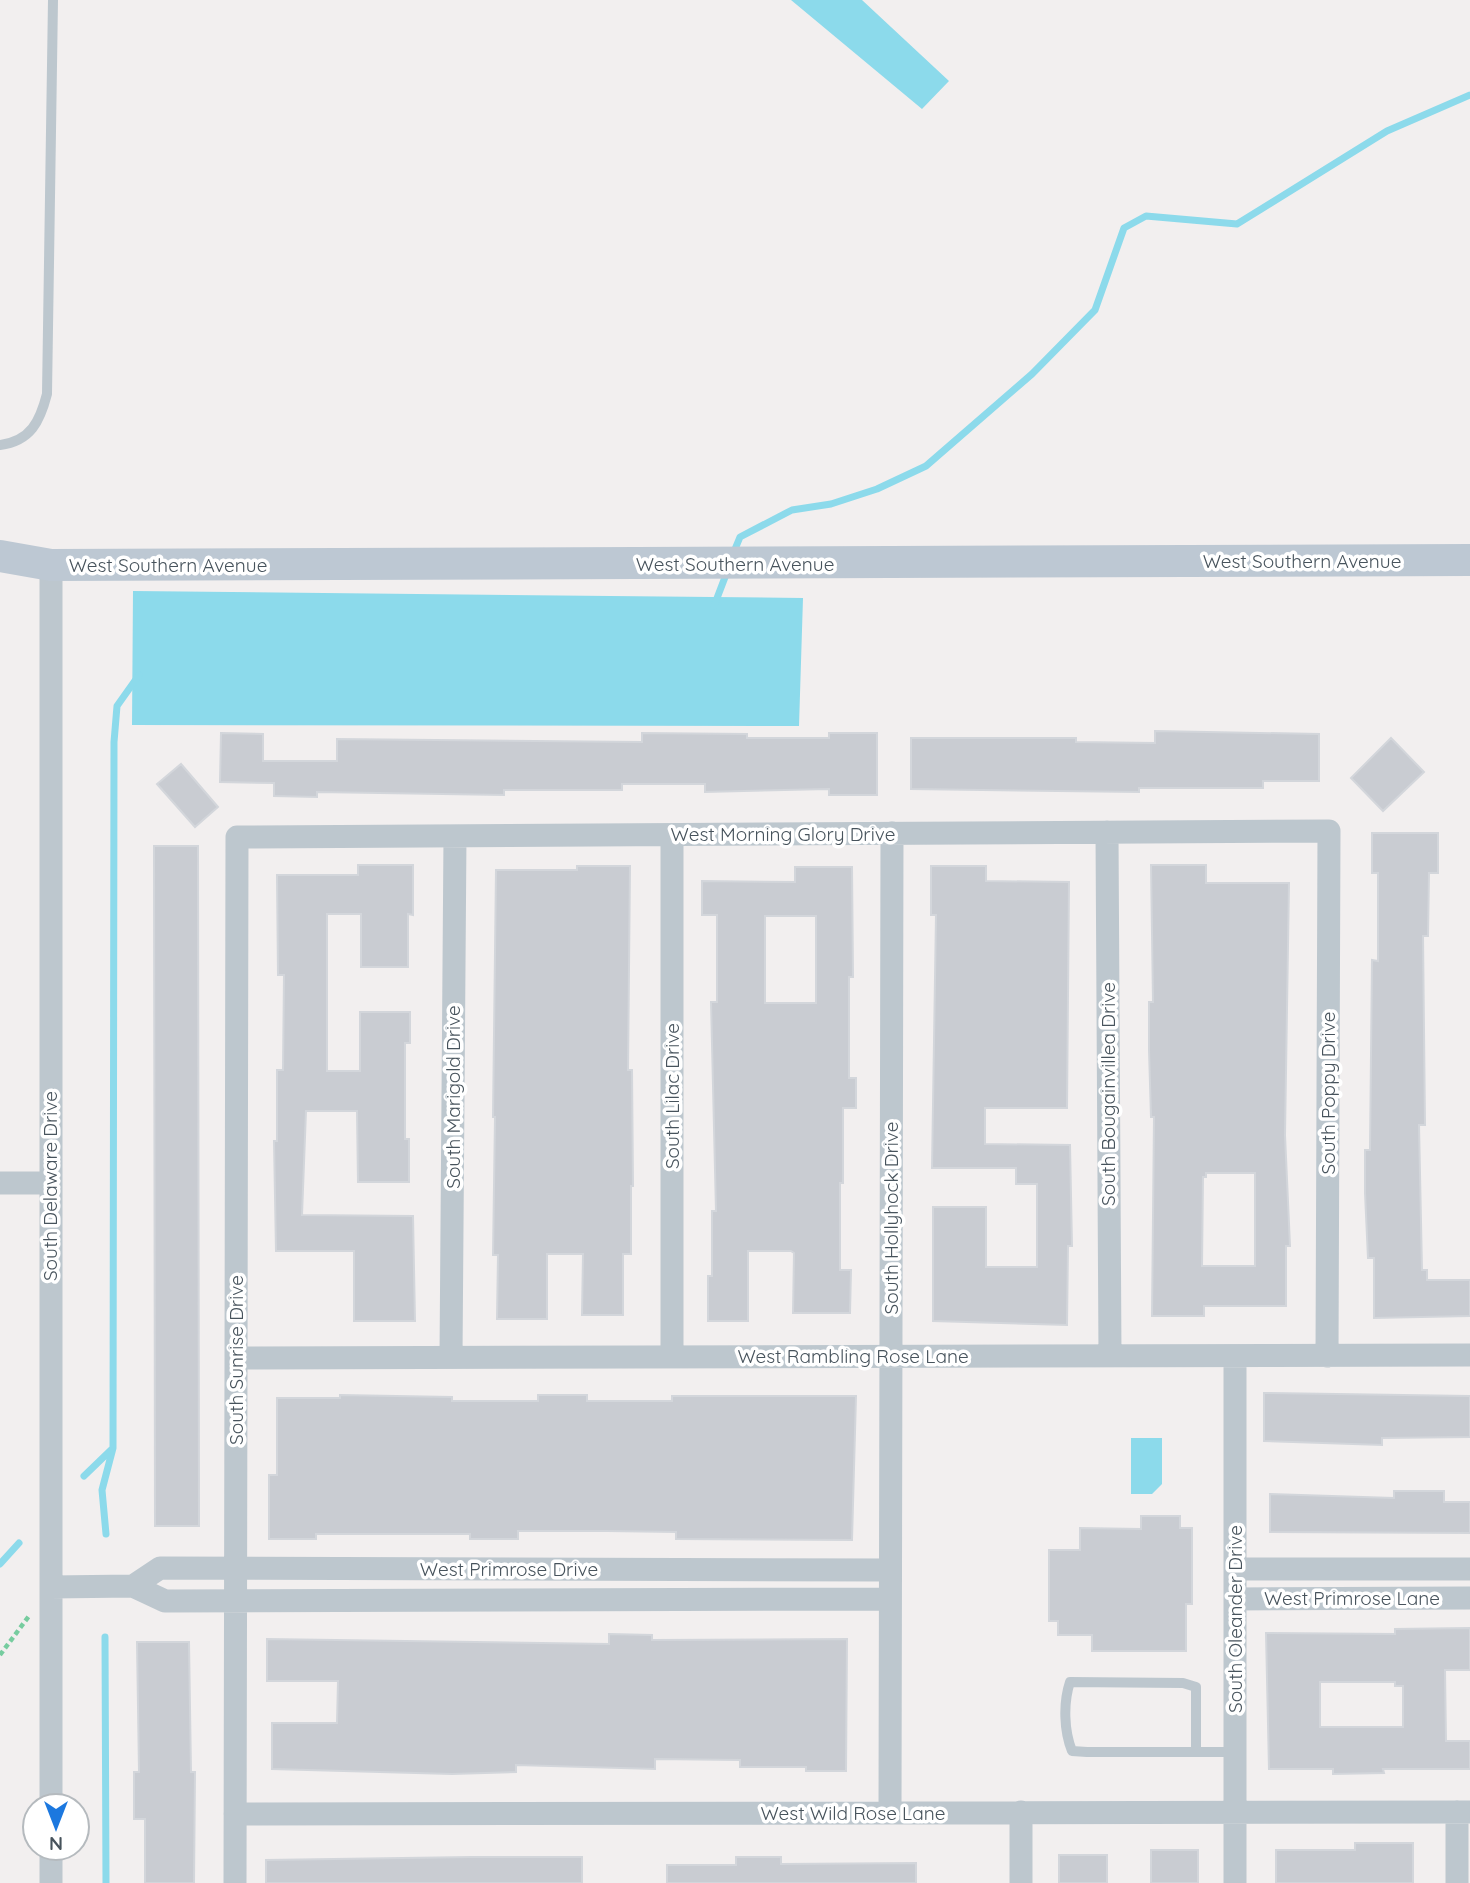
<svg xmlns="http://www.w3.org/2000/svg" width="1470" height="1883" font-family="Quicksand,sans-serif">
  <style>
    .water { fill: #8cdaeb }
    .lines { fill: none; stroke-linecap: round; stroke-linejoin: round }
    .stream { stroke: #8cdaeb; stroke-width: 7 }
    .building { fill: #c9ccd2; stroke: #d3d6db; stroke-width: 2; fill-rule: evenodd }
    .path { stroke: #77cc9f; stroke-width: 4.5; stroke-dasharray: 5 3.5; stroke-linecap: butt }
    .service { stroke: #bdc7ce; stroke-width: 10 }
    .minor { stroke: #bdc7ce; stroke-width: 23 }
    .secondary { stroke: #bdc8d3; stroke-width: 32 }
    .labels { text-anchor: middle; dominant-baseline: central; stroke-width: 7; stroke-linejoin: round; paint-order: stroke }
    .street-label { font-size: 19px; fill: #47535c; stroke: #fff }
  </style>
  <rect width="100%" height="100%" fill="#f2efef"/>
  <!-- water -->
  <path class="water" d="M 791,0 L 862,0 L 949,81 L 922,109 Z
    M 133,591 L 803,598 L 799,726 L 132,725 Z
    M 1131,1438 L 1162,1438 L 1162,1484 L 1152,1494 L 1131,1494 Z"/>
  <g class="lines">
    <!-- stream -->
    <path class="stream" d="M 733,554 L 740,537 L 792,510 L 831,504 L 877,489 L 926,466 L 1032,374 L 1095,310 L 1124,228 L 1146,216 L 1237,224 L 1387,131 L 1470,95
      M 714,606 L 727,572
      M 84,1476 L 112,1449
      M 106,1534 L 102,1490 L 113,1448 L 114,742 L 117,706 L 139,675
      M 0,1564 L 19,1543
      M 105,1637 L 106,1883"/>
  </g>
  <!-- building -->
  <path class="building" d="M 1155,731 L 1319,734 L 1319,781 L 1263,781 L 1263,788 L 1139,788 L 1139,792 L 911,789 L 911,738 L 1076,738 L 1076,742 L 1155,743 Z
    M 221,733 L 263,734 L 263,761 L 337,761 L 337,739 L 642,742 L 642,733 L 747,734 L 747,738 L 829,738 L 829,733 L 877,733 L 877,795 L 829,795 L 829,789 L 705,792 L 705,784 L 622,784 L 622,790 L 504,790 L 504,795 L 317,792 L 317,797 L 274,796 L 274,783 L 220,782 Z
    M 1391,738 L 1424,772 L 1383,811 L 1351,778 Z
    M 181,764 L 218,807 L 195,827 L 157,784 Z
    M 1372,833 L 1438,833 L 1438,873 L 1429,873 L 1428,936 L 1423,936 L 1425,1125 L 1419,1125 L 1422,1270 L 1427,1270 L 1427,1280 L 1470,1280 L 1470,1316 L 1374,1318 L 1374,1258 L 1368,1258 L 1365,1193 L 1365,1150 L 1370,1150 L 1372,960 L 1378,961 L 1378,873 L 1372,873 Z
    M 154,846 L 198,846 L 199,1526 L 155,1526 Z
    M 358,865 L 413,865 L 413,915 L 408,914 L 408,967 L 361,967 L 361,914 L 327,914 L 327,1071 L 360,1071 L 360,1012 L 410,1012 L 410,1043 L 405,1043 L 405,1139 L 409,1139 L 409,1182 L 358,1182 L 357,1111 L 306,1111 L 302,1215 L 413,1216 L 415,1321 L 354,1321 L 354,1251 L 276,1251 L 274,1141 L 277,1141 L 277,1070 L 283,1070 L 284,975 L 278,975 L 277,875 L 358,875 Z
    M 1151,865 L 1206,865 L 1206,883 L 1289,883 L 1285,1135 L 1290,1246 L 1286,1246 L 1286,1306 L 1204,1306 L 1204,1316 L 1152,1316 L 1154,1117 L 1151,1117 L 1149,1050 L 1149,1002 L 1153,1002 ZM 1206,1173 L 1255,1173 L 1255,1266 L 1202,1266 L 1203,1177 L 1206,1177 Z
    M 577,866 L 630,866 L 628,1070 L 632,1070 L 633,1186 L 631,1186 L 631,1254 L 623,1254 L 623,1315 L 582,1315 L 583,1254 L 547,1254 L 547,1319 L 497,1319 L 498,1255 L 493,1255 L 495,1117 L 493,1117 L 496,870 L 577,870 Z
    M 931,866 L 986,866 L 986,881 L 1069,882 L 1067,1108 L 985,1108 L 985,1144 L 1070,1145 L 1072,1246 L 1068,1246 L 1067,1325 L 933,1321 L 933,1207 L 986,1207 L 986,1267 L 1037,1267 L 1037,1184 L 1016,1184 L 1016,1168 L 932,1168 L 936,915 L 931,915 Z
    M 795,867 L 852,867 L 853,977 L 849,977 L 849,1078 L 856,1078 L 856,1108 L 843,1108 L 843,1183 L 840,1183 L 840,1270 L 851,1270 L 850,1313 L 793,1313 L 794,1253 L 791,1251 L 748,1251 L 748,1321 L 708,1321 L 708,1276 L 712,1276 L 712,1211 L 716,1211 L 711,1002 L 717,1002 L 717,915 L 702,915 L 702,881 L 795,882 ZM 765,916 L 816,916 L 816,1003 L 765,1003 Z
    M 1264,1393 L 1470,1396 L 1470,1437 L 1382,1438 L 1382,1445 L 1264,1441 Z
    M 340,1395 L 452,1397 L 452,1401 L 538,1401 L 538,1395 L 587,1395 L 587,1401 L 672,1401 L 672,1396 L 856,1396 L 852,1540 L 676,1539 L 676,1532 L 607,1531 L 518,1531 L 518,1539 L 470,1539 L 470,1534 L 316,1534 L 316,1539 L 269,1539 L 269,1475 L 277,1475 L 277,1398 L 340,1398 Z
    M 1394,1491 L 1444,1491 L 1444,1502 L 1470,1502 L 1470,1533 L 1270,1532 L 1270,1494 L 1394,1498 Z
    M 1141,1516 L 1180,1516 L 1180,1528 L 1192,1528 L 1192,1604 L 1186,1604 L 1186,1651 L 1092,1651 L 1092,1635 L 1058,1635 L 1058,1621 L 1049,1621 L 1049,1550 L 1080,1550 L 1080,1528 L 1141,1529 Z
    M 1470,1628 L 1470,1670 L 1445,1670 L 1446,1741 L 1470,1741 L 1470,1769 L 1383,1769 L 1384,1773 L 1333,1774 L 1333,1769 L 1269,1769 L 1266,1633 L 1395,1634 L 1395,1629 ZM 1320,1682 L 1395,1682 L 1395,1686 L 1403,1686 L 1403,1727 L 1320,1727 Z
    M 609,1634 L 652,1635 L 652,1640 L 847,1639 L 846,1771 L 806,1771 L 806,1767 L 740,1767 L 740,1760 L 655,1759 L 655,1769 L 516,1765 L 516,1772 L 452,1774 L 272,1769 L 272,1723 L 337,1723 L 338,1681 L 267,1681 L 267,1639 L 609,1644 Z
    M 137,1642 L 189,1642 L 191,1772 L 195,1772 L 194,1883 L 145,1883 L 145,1819 L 134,1819 L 134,1772 L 139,1772 Z
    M 1355,1843 L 1413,1843 L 1413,1883 L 1276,1883 L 1276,1850 L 1355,1850 Z
    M 1151,1850 L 1198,1850 L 1198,1883 L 1151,1883 Z
    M 1059,1855 L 1107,1855 L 1107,1883 L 1059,1883 Z
    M 471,1857 L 582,1857 L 582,1883 L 266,1883 L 266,1860 Z
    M 736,1857 L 781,1857 L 781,1864 L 916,1863 L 916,1883 L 667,1883 L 667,1865 L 736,1865 Z"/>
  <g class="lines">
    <!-- path -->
    <path class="path" d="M 0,1655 L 29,1616"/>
    <!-- service -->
    <path class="service" d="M 0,445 C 31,441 40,421 47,394 L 53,0
      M 1196,1752 L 1196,1687 L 1183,1683 L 1070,1682 C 1063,1703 1064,1731 1072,1751 L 1087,1752 L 1235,1752"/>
    <!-- minor -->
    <path class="minor" d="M 51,565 L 51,1806
      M 1107,832 L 1110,1356
      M 672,835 L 672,1357
      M 0,1183 L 51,1183
      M 1235,1356 L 1235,1883
      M 451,1357 L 455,836
      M 236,1358 L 1470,1355
      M 1235,1569 L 1470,1569
      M 133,1586 L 160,1568 L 890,1570
      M 51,1587 L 133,1586 L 165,1601 L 890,1599
      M 1235,1599 L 1470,1598
      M 1457,1812 L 1457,1883
      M 890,1813 L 892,833
      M 235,1814 L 1470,1812
      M 51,1848 L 51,1883
      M 235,1883 L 237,837 L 1329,831 L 1327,1356
      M 1021,1883 L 1021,1812"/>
    <!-- secondary -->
    <path class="secondary" d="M 0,556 L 51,565 L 1470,560"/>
  </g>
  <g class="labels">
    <!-- street labels -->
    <g class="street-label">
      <text x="1302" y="561">West Southern Avenue</text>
      <text x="735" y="564">West Southern Avenue</text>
      <text x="168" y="565">West Southern Avenue</text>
      <text x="783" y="834">West Morning Glory Drive</text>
      <text transform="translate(1328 1093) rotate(-90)">South Poppy Drive</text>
      <text transform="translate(1108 1094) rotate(-90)">South Bougainvillea Drive</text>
      <text transform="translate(672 1096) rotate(-90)">South Lilac Drive</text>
      <text transform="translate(453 1097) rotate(-90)">South Marigold Drive</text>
      <text transform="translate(50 1186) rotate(-90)">South Delaware Drive</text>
      <text transform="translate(891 1218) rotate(-90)">South Hollyhock Drive</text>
      <text x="853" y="1356">West Rambling Rose Lane</text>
      <text transform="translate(236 1360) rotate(-90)">South Sunrise Drive</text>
      <text x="509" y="1569">West Primrose Drive</text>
      <text x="1352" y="1598">West Primrose Lane</text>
      <text transform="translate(1235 1619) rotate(-90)">South Oleander Drive</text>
      <text x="853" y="1813">West Wild Rose Lane</text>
    </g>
  </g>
  <!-- north arrow -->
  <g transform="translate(56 1827) rotate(180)"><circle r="33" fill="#ffffff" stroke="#b5babe" stroke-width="2"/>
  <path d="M0-5L12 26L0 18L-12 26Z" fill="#1c78df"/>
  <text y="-10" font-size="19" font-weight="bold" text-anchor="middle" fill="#47535c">N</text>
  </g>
</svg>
